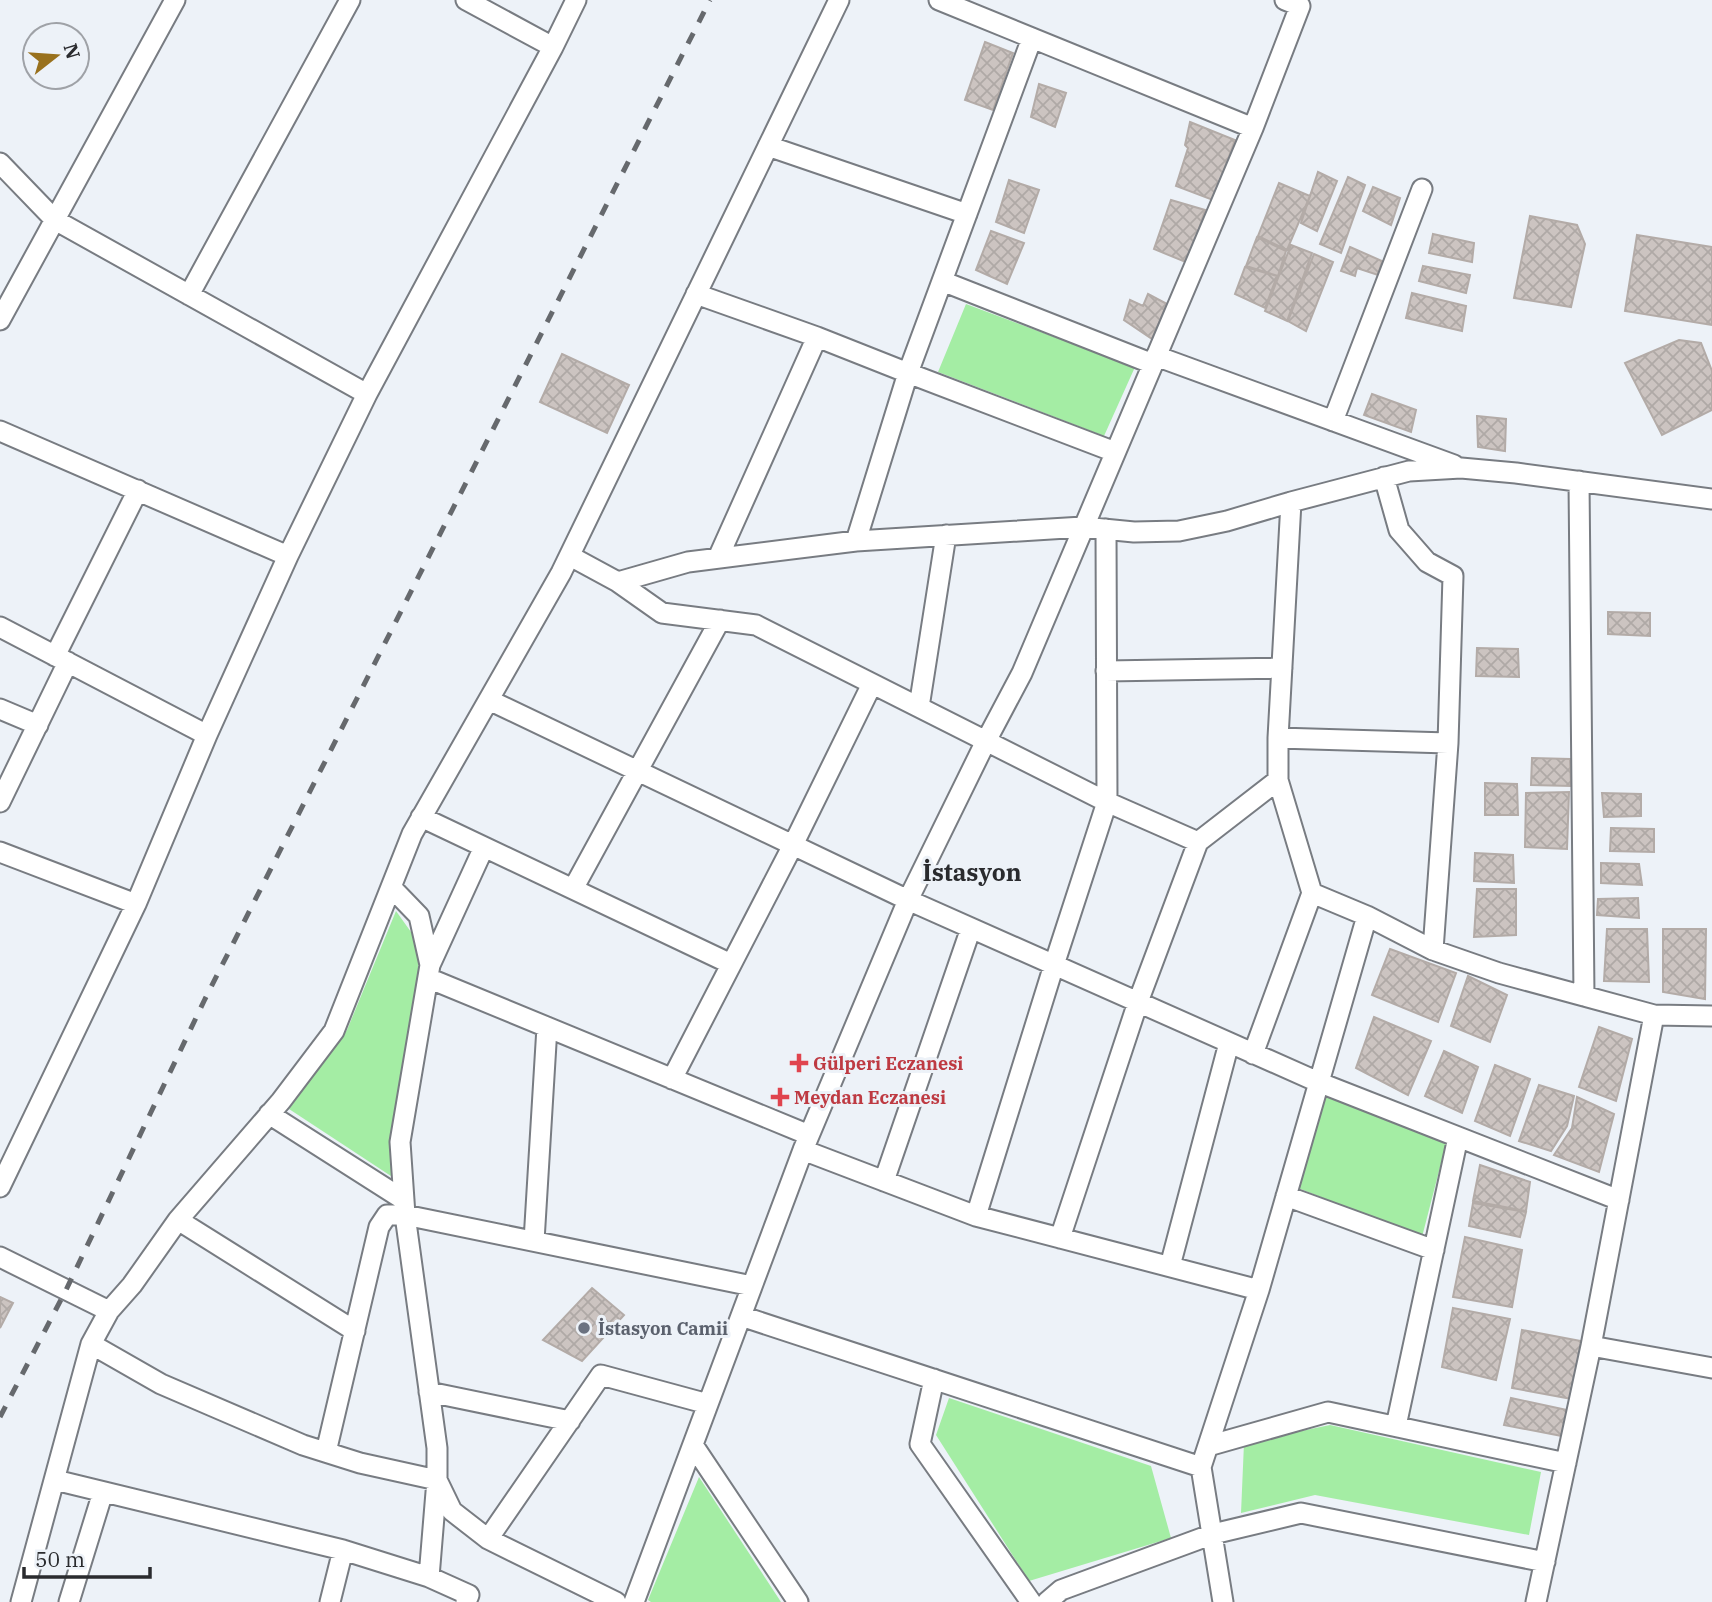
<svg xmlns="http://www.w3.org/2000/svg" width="1712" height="1602" font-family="'IBM Plex Serif',serif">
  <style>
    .green { fill: #a4eda4 }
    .building { fill: url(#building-cross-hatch); stroke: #b3aba7; stroke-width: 2 }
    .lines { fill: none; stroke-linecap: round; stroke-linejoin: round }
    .minor-casing { stroke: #787c82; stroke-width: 23 }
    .minor { stroke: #fff; stroke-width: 19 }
    .rail { stroke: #66696d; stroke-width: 5; stroke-dasharray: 12 12; stroke-linecap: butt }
    .health-dot { fill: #e0444e; stroke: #edf2f8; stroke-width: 2.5 }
    .worship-dot { fill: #6b7280; stroke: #edf2f8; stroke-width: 2.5 }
    .labels { text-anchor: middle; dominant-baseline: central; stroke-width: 6; stroke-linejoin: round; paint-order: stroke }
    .health-label { font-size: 18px; font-weight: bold; fill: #be3a42; stroke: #edf2f8; text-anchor: start }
    .worship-label { font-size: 18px; font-weight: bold; fill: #5b616d; stroke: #edf2f8; text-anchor: start }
    .district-label { font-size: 24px; font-weight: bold; fill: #2a2b2e; stroke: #edf2f8 }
  </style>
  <defs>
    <pattern id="building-cross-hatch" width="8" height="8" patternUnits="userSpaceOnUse" patternTransform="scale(1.75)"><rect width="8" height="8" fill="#ccc4c1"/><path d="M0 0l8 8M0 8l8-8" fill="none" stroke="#afa9a6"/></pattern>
  </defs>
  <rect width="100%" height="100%" fill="#edf2f8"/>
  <!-- green -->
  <path class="green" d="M 966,304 L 1135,367 L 1104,436 L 938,372 Z
    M 396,911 L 416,939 L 419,957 L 418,985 L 394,1178 L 289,1109 L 347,1030 Z
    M 1325,1093 L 1446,1144 L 1422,1237 L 1298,1188 Z
    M 949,1398 L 1151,1466 L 1171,1538 L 1029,1581 L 936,1435 Z
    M 1330,1425 L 1541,1472 L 1529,1535 L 1315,1495 L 1241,1513 L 1244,1443 Z
    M 699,1477 L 781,1602 L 651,1602 L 648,1600 Z"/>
  <!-- building -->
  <path class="building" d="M 985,42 L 1013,53 L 993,110 L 965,100 Z
    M 1039,84 L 1066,93 L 1055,127 L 1031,117 Z
    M 1190,122 L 1235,140 L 1213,200 L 1176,186 L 1188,148 L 1185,145 Z
    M 1318,172 L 1337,181 L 1317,231 L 1301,223 Z
    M 1348,177 L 1365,185 L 1341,253 L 1320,244 Z
    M 1009,180 L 1039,190 L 1024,233 L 996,222 Z
    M 1279,183 L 1310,196 L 1287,250 L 1258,236 Z
    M 1373,187 L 1400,198 L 1391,225 L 1363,211 Z
    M 1171,200 L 1205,210 L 1188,263 L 1154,249 Z
    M 1530,216 L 1577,225 L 1585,244 L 1571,307 L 1514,298 Z
    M 991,231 L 1024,243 L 1007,284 L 976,270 Z
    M 1433,234 L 1474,243 L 1472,262 L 1429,253 Z
    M 1637,235 L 1712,247 L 1712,325 L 1625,311 Z
    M 1257,237 L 1286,251 L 1278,276 L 1246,266 Z
    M 1291,245 L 1312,253 L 1287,321 L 1265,311 Z
    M 1350,247 L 1382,261 L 1378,275 L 1357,268 L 1355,276 L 1341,271 Z
    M 1314,254 L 1333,262 L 1306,331 L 1288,321 Z
    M 1423,266 L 1470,275 L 1466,293 L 1419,281 Z
    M 1245,267 L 1277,276 L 1265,308 L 1235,294 Z
    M 1412,293 L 1466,306 L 1462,331 L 1406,318 Z
    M 1148,294 L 1167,304 L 1152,339 L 1124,320 L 1130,300 L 1143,306 Z
    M 1679,340 L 1701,343 L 1712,371 L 1712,410 L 1662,435 L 1625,363 Z
    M 562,354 L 629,385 L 607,433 L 540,402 Z
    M 1372,394 L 1416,410 L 1411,432 L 1364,415 Z
    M 1477,416 L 1506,419 L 1505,451 L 1478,447 Z
    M 1608,612 L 1650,613 L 1650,636 L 1608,634 Z
    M 1477,648 L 1518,649 L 1519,677 L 1476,676 Z
    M 1532,758 L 1570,759 L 1571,786 L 1531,785 Z
    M 1485,783 L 1517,784 L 1518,815 L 1485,815 Z
    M 1569,792 L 1567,849 L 1525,847 L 1526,793 Z
    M 1602,793 L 1641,794 L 1641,816 L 1604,817 Z
    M 1611,828 L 1654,829 L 1654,852 L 1610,851 Z
    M 1475,853 L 1513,855 L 1514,883 L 1474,881 Z
    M 1601,863 L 1639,864 L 1642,885 L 1601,883 Z
    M 1477,889 L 1516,889 L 1516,935 L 1474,937 Z
    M 1638,898 L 1639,918 L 1597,915 L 1598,899 Z
    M 1607,929 L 1647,929 L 1649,982 L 1604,981 Z
    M 1663,929 L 1706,929 L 1705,999 L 1663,992 Z
    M 1390,949 L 1456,973 L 1438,1022 L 1372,995 Z
    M 1468,976 L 1507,995 L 1490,1042 L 1451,1026 Z
    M 1374,1017 L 1431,1041 L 1408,1095 L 1356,1068 Z
    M 1599,1027 L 1632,1039 L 1616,1101 L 1579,1087 Z
    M 1444,1051 L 1478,1067 L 1462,1113 L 1425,1096 Z
    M 1495,1065 L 1530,1079 L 1510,1136 L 1475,1121 Z
    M 1539,1085 L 1574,1096 L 1567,1126 L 1551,1151 L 1519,1141 Z
    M 1577,1097 L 1614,1114 L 1599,1172 L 1554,1155 L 1572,1128 Z
    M 1480,1165 L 1530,1182 L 1526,1211 L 1473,1201 Z
    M 1473,1203 L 1526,1212 L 1520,1237 L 1469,1226 Z
    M 1465,1237 L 1522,1250 L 1512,1307 L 1453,1297 Z
    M 592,1288 L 624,1315 L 582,1361 L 543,1340 Z
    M 0,1297 L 13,1303 L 0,1328 Z
    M 1453,1308 L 1510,1319 L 1496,1380 L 1442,1367 Z
    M 1522,1330 L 1581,1341 L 1572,1399 L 1512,1388 Z
    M 1511,1398 L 1567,1410 L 1562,1436 L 1504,1425 Z"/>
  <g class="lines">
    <!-- minor casing -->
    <g class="minor-casing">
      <path id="minor" d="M 466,0 L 553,47
        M 939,0 L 1253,128
        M 768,146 L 967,214
        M 0,163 L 55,220 L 367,394
        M 942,281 L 1153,364
        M 696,294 L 817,337
        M 189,295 L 350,0
        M 0,320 L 175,0
        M 1156,356 L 1454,465
        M 1333,421 L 1422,189
        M 0,431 L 288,556
        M 1384,477 L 1399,530 L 1427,562 L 1453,576 L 1448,743 L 1433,950
        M 1579,481 L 1584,996
        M 856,541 L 908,373 L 1032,38
        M 570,556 L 618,582 L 662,613 L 756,625 L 1107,802 L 1198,842 L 1278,780 L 1312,893 L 1367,916 L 1433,950 L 1499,973 L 1654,1015 L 1591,1346 L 1536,1602
        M 718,558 L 817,337 L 908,373 L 1115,452
        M 618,582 L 688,562 L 856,541 L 1083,527 L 1134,532 L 1179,531 L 1227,521 L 1291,502 L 1409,471 L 1461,468 L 1516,473 L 1712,499
        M 0,627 L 207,735
        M 55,656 L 138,490
        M 1106,671 L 1282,668
        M 489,700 L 908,900 L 1318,1082 L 1619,1200
        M 919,707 L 946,535
        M 0,709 L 38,725
        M 1278,738 L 1448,743
        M 1278,780 L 1278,738 L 1291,502
        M 0,802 L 68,662
        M 421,817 L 731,964
        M 0,852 L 136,904
        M 391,887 L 419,916 L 430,965 L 400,1142 L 405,1215 L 437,1448 L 437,1480 L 452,1511 L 488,1539 L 616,1602
        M 573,889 L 720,620
        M 430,965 L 484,847
        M 428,978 L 809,1135
        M 1654,1015 L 1712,1016
        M 1253,1054 L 1312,893
        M 672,1079 L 793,845 L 872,684
        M 269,1114 L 404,1200
        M 803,1150 L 976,1216 L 1259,1290 L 1367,916
        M 884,1181 L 971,928
        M 0,1187 L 136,904 L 207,735 L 288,556 L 367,394 L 553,47 L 576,0
        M 1286,1196 L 1434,1250
        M 976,1216 L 1054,965 L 1107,802 L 1106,529
        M 178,1220 L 355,1331
        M 1060,1238 L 1138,1002 L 1198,842
        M 534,1241 L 547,1027
        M 0,1257 L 109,1311
        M 1170,1266 L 1229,1043
        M 741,1316 L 1201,1467 L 1259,1290
        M 91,1344 L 161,1384 L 303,1445 L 360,1463 L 437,1480 L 429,1577 L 469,1595 L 466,1602
        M 1591,1346 L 1712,1368
        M 934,1379 L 920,1444 L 1031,1602
        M 429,1392 L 570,1421
        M 1396,1426 L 1458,1137
        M 693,1445 L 798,1602
        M 1208,1446 L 1328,1412 L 1566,1463
        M 326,1452 L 379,1227 L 387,1215 L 405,1215 L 752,1286
        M 1201,1467 L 1223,1602
        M 55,1480 L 343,1550 L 429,1577
        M 488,1539 L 601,1375 L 708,1404
        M 21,1602 L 91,1344 L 109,1311 L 132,1285 L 178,1220 L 281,1101 L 334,1031 L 412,834 L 561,573 L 839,0
        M 69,1602 L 103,1492
        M 330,1602 L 343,1550
        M 634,1602 L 803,1150 L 908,900 L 986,741 L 1022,673 L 1253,128 L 1300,6 L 1285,0
        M 1047,1602 L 1061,1590 L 1213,1534 L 1301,1513 L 1545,1562"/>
    </g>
    <!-- minor -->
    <use href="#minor" class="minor"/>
    <!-- rail -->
    <path class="rail" d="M 0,1417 L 66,1290 L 205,999 L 710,0"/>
  </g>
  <!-- markers -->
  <g class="health-dot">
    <path d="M795.5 1052.5h7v7h7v7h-7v7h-7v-7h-7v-7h7z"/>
    <path d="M776.5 1086.5h7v7h7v7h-7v7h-7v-7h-7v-7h7z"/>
  </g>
  <circle class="worship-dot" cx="584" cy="1328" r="7"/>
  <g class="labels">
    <!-- health labels -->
    <g class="health-label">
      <text x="813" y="1063">Gülperi Eczanesi</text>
      <text x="794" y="1097">Meydan Eczanesi</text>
    </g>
    <!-- worship labels -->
    <g class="worship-label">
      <text x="598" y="1328">İstasyon Camii</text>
    </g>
    <!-- district labels -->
    <g class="district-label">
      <text x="972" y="872">İstasyon</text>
    </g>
  </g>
  <!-- north arrow -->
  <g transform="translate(56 56) rotate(73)"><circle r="33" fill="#edf2f8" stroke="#9fa2a7" stroke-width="2"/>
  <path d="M0-5L12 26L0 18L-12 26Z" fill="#99711d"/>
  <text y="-10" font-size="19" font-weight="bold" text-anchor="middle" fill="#2a2b2e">N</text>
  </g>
  <!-- scale -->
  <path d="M24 1567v10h126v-10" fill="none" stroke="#2a2b2e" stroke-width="3.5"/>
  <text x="35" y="1567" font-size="21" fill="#2a2b2e" stroke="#edf2f8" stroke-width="5" paint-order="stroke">50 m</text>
</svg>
